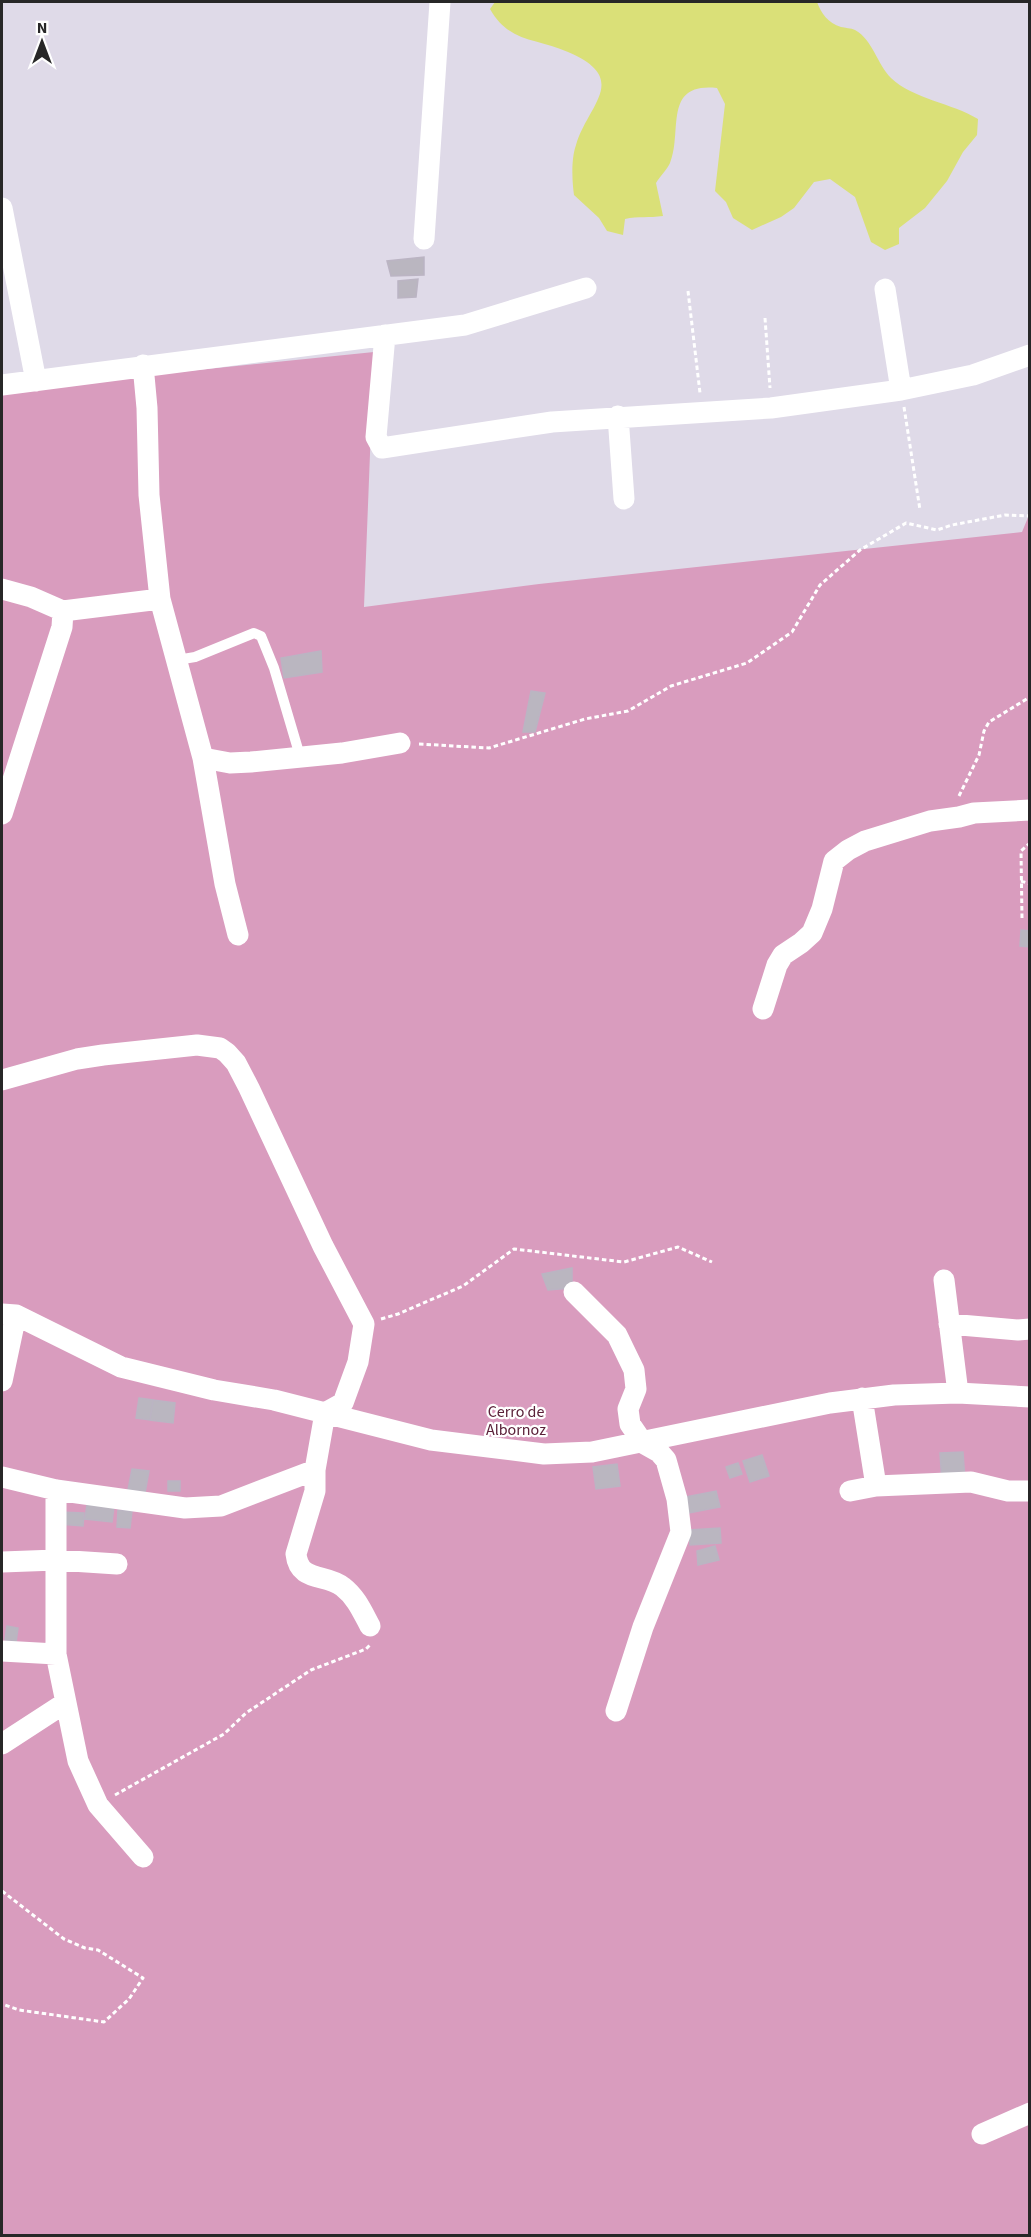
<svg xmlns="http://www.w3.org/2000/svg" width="1031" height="2237" font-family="'Source Sans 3',sans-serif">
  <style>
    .green { fill: #d99cbe }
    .water { fill: #dae078 }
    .building { fill: #bab6c0; stroke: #bbb4c3; stroke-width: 1.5 }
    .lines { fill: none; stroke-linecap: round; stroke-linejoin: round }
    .path { stroke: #fff; stroke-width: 3; stroke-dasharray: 4.5 3; stroke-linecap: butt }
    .lane { stroke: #fff; stroke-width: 10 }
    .street { stroke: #fff; stroke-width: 21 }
    .labels { text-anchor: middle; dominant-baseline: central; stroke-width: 4.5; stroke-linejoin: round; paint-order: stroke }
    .park-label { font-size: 16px; fill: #5b2139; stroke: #fff }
  </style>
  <rect width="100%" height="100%" fill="#dfdae8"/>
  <!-- green -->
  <path class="green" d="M 374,352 L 364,607 L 539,584 L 1022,532 L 1029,515 L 1029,2235 L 2,2235 L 2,390 Z"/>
  <!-- water -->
  <path class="water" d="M 495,2 L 817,2 C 821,13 828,23 841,27 C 845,28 851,28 855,30 C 873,40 877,64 891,78 C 913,99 952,103 978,119 L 977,135 L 963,152 L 947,181 L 925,208 L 899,228 L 899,244 L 885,250 L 871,242 L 855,197 L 830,179 L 814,182 L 794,208 L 781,217 L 752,230 L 733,218 L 726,202 L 715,191 L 725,104 L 717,88 C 662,82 683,132 670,163 C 667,170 660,176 656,183 L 663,216 C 649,218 638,216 625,219 L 623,235 L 607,231 L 599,218 L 574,195 C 572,181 571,159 576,145 C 588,104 631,79 568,52 C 537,38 509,43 490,9 Z"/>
  <!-- building -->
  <path class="building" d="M 424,257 L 424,275 L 391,276 L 387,261 Z
    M 418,279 L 416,297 L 398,298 L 398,281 Z
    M 321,651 L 322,672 L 284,678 L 281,658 Z
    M 531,691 L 545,693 L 535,732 L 523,732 Z
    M 1021,930 L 1030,931 L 1030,947 L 1020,946 Z
    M 572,1268 L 572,1288 L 548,1290 L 542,1274 Z
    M 139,1398 L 153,1400 L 150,1420 L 136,1418 Z
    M 153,1400 L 175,1403 L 173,1423 L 150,1420 Z
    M 963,1452 L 965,1481 L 942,1482 L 940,1453 Z
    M 762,1455 L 769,1476 L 750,1482 L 743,1461 Z
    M 738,1463 L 742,1474 L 730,1478 L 726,1467 Z
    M 617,1464 L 620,1486 L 596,1489 L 593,1467 Z
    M 132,1469 L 149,1471 L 145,1493 L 128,1490 Z
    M 168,1481 L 180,1481 L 180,1491 L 168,1491 Z
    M 716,1491 L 720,1507 L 688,1513 L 685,1497 Z
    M 87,1504 L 114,1507 L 112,1522 L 85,1519 Z
    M 118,1510 L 132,1511 L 130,1528 L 117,1527 Z
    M 59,1512 L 84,1513 L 83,1526 L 59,1524 Z
    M 720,1528 L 721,1543 L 690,1545 L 689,1530 Z
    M 715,1546 L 719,1560 L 698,1565 L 697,1551 Z
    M 7,1626 L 18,1628 L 16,1642 L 5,1640 Z"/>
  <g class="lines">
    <!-- path -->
    <path class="path" d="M 688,291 L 700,393
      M 765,318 L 770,388
      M 904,407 L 920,510
      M 419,744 L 489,748 L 585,719 L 628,711 L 671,686 L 747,663 L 792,632 L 820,585 L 860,550 L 906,523 L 937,530 L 952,525 L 1005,515 L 1030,516
      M 959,796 L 979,755 L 984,731 L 989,722 L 1030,697
      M 1021,881 L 1030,884
      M 1022,918 L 1021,851 L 1030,843
      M 381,1319 L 398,1314 L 463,1286 L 514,1249 L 624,1262 L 678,1247 L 712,1262
      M 115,1795 L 224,1734 L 246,1713 L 311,1670 L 366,1649 L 371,1644
      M 2,1891 L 64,1939 L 85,1948 L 98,1950 L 143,1978 L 129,1999 L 104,2022 L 19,2010 L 2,2004"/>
    <!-- lane -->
    <path class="lane" d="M 177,660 L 195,657 L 254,633 L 261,636 L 274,668 L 300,756"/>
    <!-- street -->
    <path class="street" d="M 2,208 L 36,381
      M 424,239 L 440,2
      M 885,289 L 901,390
      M 385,335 L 376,437 L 382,448 L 552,422 L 771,408 L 901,390 L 973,375 L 1030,355
      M 143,365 L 147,408 L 149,495 L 160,599 L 203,758 L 225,884 L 238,935
      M 2,385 L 465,325 L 586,288
      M 618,416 L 624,499
      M 2,589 L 31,597 L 63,611 L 160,599
      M 203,758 L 230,763 L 251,762 L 342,753 L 400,743
      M 2,814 L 62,627 L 63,611
      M 763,1009 L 777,965 L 783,955 L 801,943 L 812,933 L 822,909 L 834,861 L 848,850 L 865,841 L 930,821 L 959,817 L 974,813 L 1030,810
      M 2,1080 L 77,1059 L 103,1055 L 197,1045 L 220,1048 L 227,1053 L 236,1063 L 249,1088 L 323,1246 L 364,1324 L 358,1362 L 343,1403 L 325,1413 L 315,1470 L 315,1491 L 296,1554 C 299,1583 326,1573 343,1587 C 356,1597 362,1611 370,1626
      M 944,1280 L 958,1393
      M 574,1292 L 617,1335 L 634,1370 L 636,1389 L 628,1409 L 630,1424 L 643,1443 L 659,1452 L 666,1460 L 677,1499 L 681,1532 L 643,1627 L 616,1711
      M 2,1314 L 16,1315 L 121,1367 L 214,1390 L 274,1400 L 431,1440 L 544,1454 L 592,1452 L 830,1403 L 894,1395 L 958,1393 L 1030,1397
      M 949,1324 L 1018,1330 L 1030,1329
      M 2,1381 L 16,1315
      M 862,1398 L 876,1486
      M 2,1477 L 56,1490 L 185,1508 L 221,1506 L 315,1470
      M 56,1490 L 56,1654 L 78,1761 L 98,1805 L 143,1857
      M 850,1491 L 876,1486 L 971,1482 L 1008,1491 L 1030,1491
      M 2,1562 L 56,1560 L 117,1564
      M 2,1651 L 56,1654
      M 2,1744 L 65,1703
      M 982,2134 L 1030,2113"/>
  </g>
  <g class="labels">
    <!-- park labels -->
    <g class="park-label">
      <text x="516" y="1412">Cerro de<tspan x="516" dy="18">Albornoz</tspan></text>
    </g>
  </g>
  <!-- border -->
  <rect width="1031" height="2237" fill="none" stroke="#272727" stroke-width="6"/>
  <!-- north arrow -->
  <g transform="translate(42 42)" stroke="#ffffff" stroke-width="4.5" paint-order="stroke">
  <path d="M0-4.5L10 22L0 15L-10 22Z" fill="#272727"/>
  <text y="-9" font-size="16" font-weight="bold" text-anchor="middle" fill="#272727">N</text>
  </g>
</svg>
